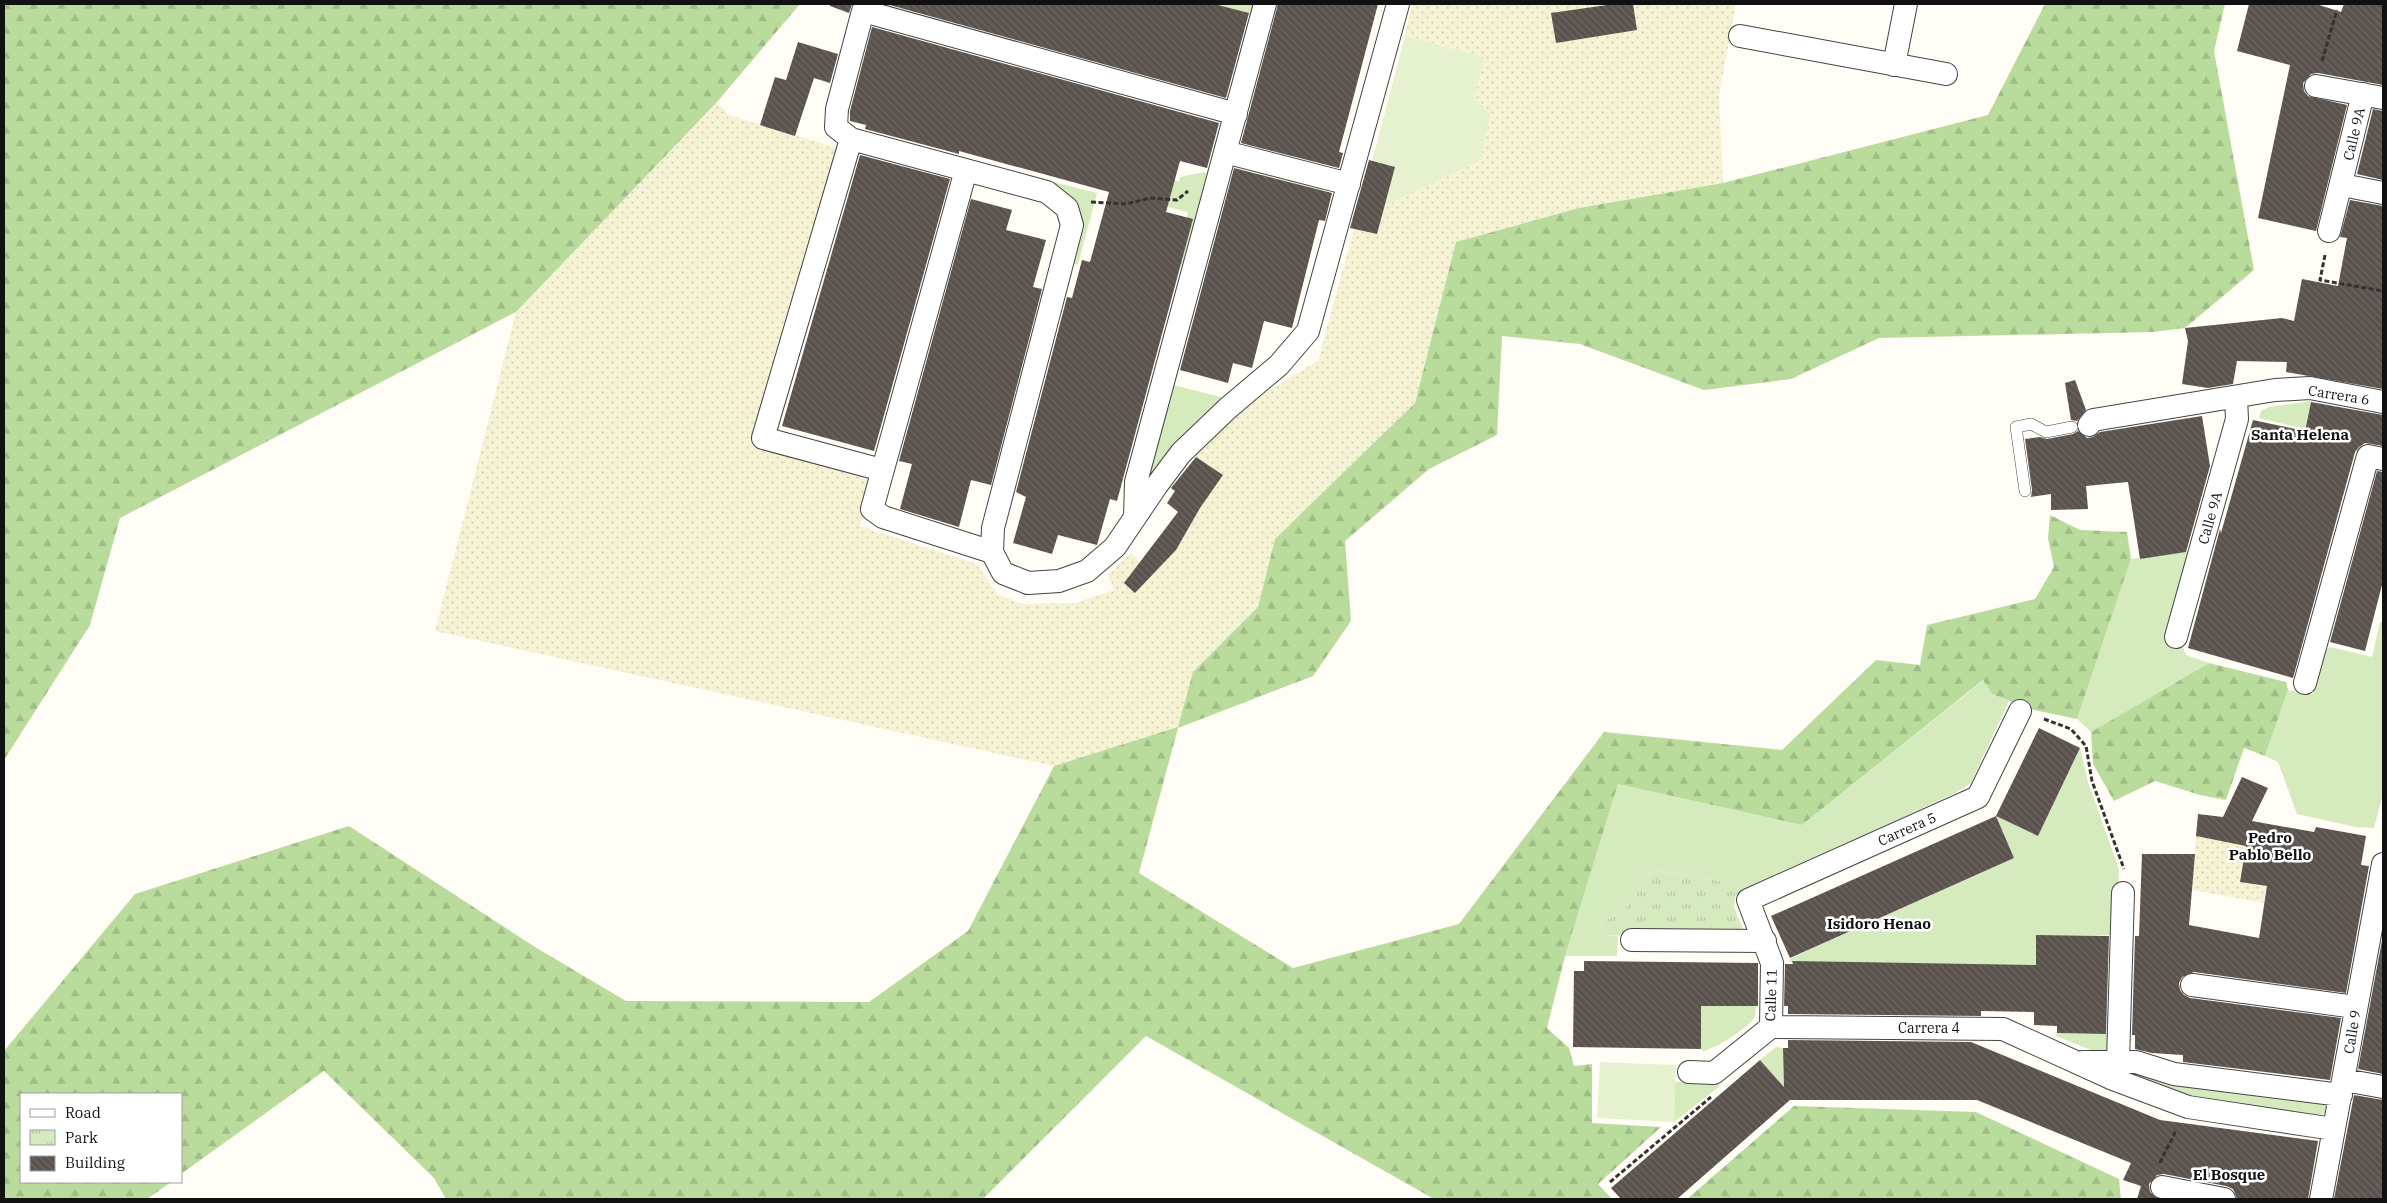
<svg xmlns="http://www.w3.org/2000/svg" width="2387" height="1203" font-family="'IBM Plex Serif',serif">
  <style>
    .farmland { fill: url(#farmland-dots) }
    .grass { fill: #d5ebbd }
    .forest { fill: url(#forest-firs) }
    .park { fill: url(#park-tufts) }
    .pitch { fill: #e6f2cf }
    .building { fill: url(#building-back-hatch) }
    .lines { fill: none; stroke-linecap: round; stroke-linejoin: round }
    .service-casing { stroke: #444; stroke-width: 12 }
    .minor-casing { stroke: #444; stroke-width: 24 }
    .path { stroke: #333; stroke-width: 3; stroke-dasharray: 5 2.5; stroke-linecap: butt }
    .service { stroke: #fff; stroke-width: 11 }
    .minor { stroke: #fff; stroke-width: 22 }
    .labels { text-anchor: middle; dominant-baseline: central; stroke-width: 5; stroke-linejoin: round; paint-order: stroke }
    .street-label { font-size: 14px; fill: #111; stroke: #fff }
    .neighbourhood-label { font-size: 15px; font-weight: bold; fill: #111; stroke: #fff }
  </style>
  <defs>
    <pattern id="farmland-dots" width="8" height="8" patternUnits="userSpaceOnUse" patternTransform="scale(1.25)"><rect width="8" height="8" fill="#f6f3d4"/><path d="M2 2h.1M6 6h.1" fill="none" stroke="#d2cfb5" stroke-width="1.8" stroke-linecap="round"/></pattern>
    <pattern id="forest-firs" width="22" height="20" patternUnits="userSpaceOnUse" patternTransform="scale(1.25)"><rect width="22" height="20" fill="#b9dc9c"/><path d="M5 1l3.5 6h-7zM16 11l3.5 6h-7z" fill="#9ebc85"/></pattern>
    <pattern id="park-tufts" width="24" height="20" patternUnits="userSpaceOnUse" patternTransform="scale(1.25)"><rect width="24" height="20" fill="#d5ebbd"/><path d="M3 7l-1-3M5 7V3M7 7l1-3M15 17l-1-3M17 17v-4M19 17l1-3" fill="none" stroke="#b6c8a1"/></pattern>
    <pattern id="building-back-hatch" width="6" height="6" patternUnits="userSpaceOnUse" patternTransform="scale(1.25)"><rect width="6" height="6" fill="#5a524d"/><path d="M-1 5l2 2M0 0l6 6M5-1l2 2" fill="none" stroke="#6d6662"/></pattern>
  </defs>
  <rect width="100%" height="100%" fill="#fffdf5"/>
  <!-- farmland -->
  <path class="farmland" d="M 1412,4 L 1736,4 L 1719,95 L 1723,183 L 1579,208 L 1456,242 L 1415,403 L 1275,539 L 1258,607 L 1193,672 L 1178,728 L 1054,766 L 435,631 L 516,312 L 717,102 L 729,115 L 837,148 L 752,445 L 873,477 L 860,526 L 977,564 L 998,595 L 1024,604 L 1075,603 L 1114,590 L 1108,575 L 1131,553 L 1152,574 L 1223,475 L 1192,454 L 1263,394 L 1318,361 L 1354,229 L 1377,234 L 1384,206 L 1481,160 L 1474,98 L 1485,57 L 1405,36 Z
    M 2196,836 L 2257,847 L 2293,872 L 2243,863 L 2240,882 L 2267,886 L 2265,903 L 2192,890 Z"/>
  <!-- grass -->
  <path class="grass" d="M 1214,4 L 1256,4 L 1251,14 Z
    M 1233,162 L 1325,188 L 1324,191 L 1229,166 Z
    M 1204,172 L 1212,178 L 1189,265 L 1181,266 L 1174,264 L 1188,212 L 1124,196 L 1174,180 L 1179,182 L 1180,177 Z
    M 1054,182 L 1097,193 L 1078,264 L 1073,264 L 1051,189 Z
    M 1170,384 L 1224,398 L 1196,422 L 1144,482 Z
    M 2311,401 L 2305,429 L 2259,418 L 2261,411 L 2269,407 Z
    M 2192,551 L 2165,640 L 2182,645 L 2186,655 L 2209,663 L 2091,732 L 2077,719 L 2131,559 Z
    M 2380,622 L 2383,623 L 2383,794 L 2374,828 L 2356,827 L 2297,814 L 2278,762 L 2265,756 L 2288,690 L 2313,694 L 2326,650 L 2330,647 L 2372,657 Z
    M 1984,680 L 1992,694 L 2009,701 L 1971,783 L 1955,793 L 1735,896 L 1737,884 L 1653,870 L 1622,912 L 1603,921 L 1599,936 L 1618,936 L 1617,956 L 1565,956 L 1618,784 L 1802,825 Z
    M 2080,748 L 2088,782 L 2119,869 L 2115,935 L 2036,935 L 2036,966 L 1789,962 L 1790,959 L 1813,948 L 2014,858 L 1996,816 L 2038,836 Z
    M 1701,1006 L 1756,1006 C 1756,1010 1756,1015 1754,1018 C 1748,1028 1715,1049 1703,1051 L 1701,1049 Z
    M 2057,1033 L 2112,1034 L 2107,1049 L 2101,1054 L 2056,1036 Z
    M 1776,1047 L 1783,1048 L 1784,1087 L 1760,1060 Z
    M 2127,1070 L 2334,1101 L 2329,1111 L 2321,1115 L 2193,1098 L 2121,1072 Z
    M 1675,1082 L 1717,1083 L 1720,1086 L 1674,1122 Z"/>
  <!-- forest -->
  <path class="forest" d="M 4,4 L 800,4 L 717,102 L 516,312 L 120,518 L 90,625 L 4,760 Z
    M 2045,4 L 2225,4 L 2214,51 L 2254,270 L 2185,328 L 2153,332 L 1879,338 L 1791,379 L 1704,390 L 1580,344 L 1502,336 L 1497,435 L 1429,469 L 1345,541 L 1351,621 L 1313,676 L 1178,728 L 1139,873 L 1293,968 L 1459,924 L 1604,732 L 1782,750 L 1876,660 L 1920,665 L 1927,625 L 2035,599 L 2054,567 L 2048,538 L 2050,515 L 2080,530 L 2127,532 L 2131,559 L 2077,719 L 2030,709 L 1992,694 L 1983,680 L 1802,825 L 1618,784 L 1565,956 L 1547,1028 L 1569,1048 L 1574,1066 L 1592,1064 L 1592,1123 L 1661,1127 L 1598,1184 L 1612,1199 L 1434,1199 L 1146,1036 L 983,1199 L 446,1199 L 434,1178 L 324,1071 L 181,1174 L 181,1094 L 21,1094 L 21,1182 L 171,1182 L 147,1199 L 4,1199 L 4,1051 L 135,894 L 349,826 L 535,947 L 626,1001 L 869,1002 L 968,931 L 1054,766 L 1178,727 L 1193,672 L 1258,607 L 1275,539 L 1415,403 L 1456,242 L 1579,208 L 1723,183 L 1988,115 Z
    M 2209,663 L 2286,682 L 2288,690 L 2265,756 L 2244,748 L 2226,800 L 2200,795 L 2155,781 L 2114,801 L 2093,764 L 2091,732 Z
    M 1794,1106 L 1976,1112 L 2119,1179 L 2121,1199 L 1687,1199 Z"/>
  <!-- park -->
  <path class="park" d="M 1653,870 L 1737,884 L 1734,907 L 1743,929 L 1740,932 L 1599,936 L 1603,921 L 1622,912 Z"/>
  <!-- pitch -->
  <path class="pitch" d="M 1405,36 L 1485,57 L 1474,98 L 1490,114 L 1481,160 L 1384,206 L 1362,199 Z
    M 1600,1062 L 1676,1065 L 1674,1122 L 1597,1118 Z"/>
  <!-- building -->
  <path class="building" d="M 830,4 L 852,4 L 849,13 L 830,6 Z
    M 886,4 L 1214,4 L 1249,13 L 1226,98 Z
    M 1278,4 L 1378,4 L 1339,152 L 1343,153 L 1339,168 L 1241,143 Z
    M 1614,4 L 1633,4 L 1637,30 L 1556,43 L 1551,13 Z
    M 2249,4 L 2316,4 L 2341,12 L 2344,4 L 2383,4 L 2383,85 L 2318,73 L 2311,74 L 2303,83 L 2304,91 L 2308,96 L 2347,105 L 2316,231 L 2258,218 L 2290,65 L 2237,51 Z
    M 872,27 L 1219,123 L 1207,168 L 1180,161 L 1166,212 L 1193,219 L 1117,501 L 1110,499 L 1097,545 L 1058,535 L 1052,554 L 1013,543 L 1026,497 L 1016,492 L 1067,297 L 1072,298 L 1082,260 L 1090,262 L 1109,192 L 959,151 L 959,154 L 865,129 L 866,125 L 850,121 L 850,111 Z
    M 798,42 L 838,54 L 830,83 L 814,78 L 795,136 L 760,125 L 775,77 L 786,80 Z
    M 2373,109 L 2383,111 L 2383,180 L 2357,174 Z
    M 860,155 L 950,179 L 874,451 L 782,426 Z
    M 1369,160 L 1395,167 L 1377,234 L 1350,228 Z
    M 1234,168 L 1332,193 L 1325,221 L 1319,220 L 1292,328 L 1264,321 L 1252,368 L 1233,363 L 1228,383 L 1180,370 Z
    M 971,199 L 1012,210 L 1006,230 L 1046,240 L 1033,287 L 1042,289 L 991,485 L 971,480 L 959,527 L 900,509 L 912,464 L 899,461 Z
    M 2350,200 L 2383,206 L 2383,389 L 2286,372 L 2287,362 L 2237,361 L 2233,384 L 2208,388 L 2182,384 L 2188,341 L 2185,328 L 2282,318 L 2294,321 L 2302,279 L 2338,286 L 2347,238 L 2340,237 Z
    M 2075,380 L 2086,410 L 2077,421 L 2071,420 L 2065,383 Z
    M 2311,402 L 2383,415 L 2383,446 L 2365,443 L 2359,447 L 2355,452 L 2293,678 L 2188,648 L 2220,529 L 2221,533 L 2253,420 L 2305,431 Z
    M 2202,416 L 2210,466 L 2186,552 L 2140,559 L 2128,482 L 2086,486 L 2088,509 L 2051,510 L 2051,494 L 2031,497 L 2032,490 L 2025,439 L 2040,437 L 2047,439 L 2073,434 L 2078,431 L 2087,438 L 2093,437 L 2100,432 Z
    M 1196,457 L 1223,475 L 1200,508 L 1176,550 L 1135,593 L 1124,583 L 1178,512 L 1167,503 L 1175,491 L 1171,488 Z
    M 2377,471 L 2383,472 L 2383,581 L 2365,651 L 2330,642 Z
    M 2039,728 L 2080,748 L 2038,836 L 1996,816 Z
    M 2242,777 L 2268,788 L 2252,821 L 2314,832 L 2316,827 L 2366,836 L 2361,865 L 2369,866 L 2346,993 L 2194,972 L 2182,977 L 2179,983 L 2180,990 L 2184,995 L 2190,998 L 2341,1018 L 2330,1080 L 2183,1062 L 2183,1055 L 2152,1053 L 2135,1049 L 2135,1035 L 2132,1035 L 2135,936 L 2139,936 L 2142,854 L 2195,854 L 2189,925 L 2259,938 L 2267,886 L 2240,882 L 2246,846 L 2196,836 L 2198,814 L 2223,817 Z
    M 1996,816 L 2014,858 L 1790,958 L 1771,916 Z
    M 2036,935 L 2109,936 L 2106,1034 L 2057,1033 L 2057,1026 L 2034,1025 L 2034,1012 L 1981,1011 L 1981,1016 L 1788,1014 L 1788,1006 L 1784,1006 L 1785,964 L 1793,964 L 1792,961 L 2036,965 Z
    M 2383,935 L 2383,1074 L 2358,1069 Z
    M 1584,961 L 1758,963 L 1758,1006 L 1701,1006 L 1701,1049 L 1573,1047 L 1574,971 L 1584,971 Z
    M 1788,1040 L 1971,1042 L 2160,1120 L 2318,1141 L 2308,1199 L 2237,1199 L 2233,1189 L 2226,1186 L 2164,1174 L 2157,1175 L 2149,1184 L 2150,1192 L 2158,1199 L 2137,1199 L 2141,1186 L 2123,1180 L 2131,1163 L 1977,1100 L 1790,1100 L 1677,1199 L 1621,1199 L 1611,1188 L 1760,1060 L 1784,1087 L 1783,1048 L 1788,1048 Z
    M 2354,1095 L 2383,1100 L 2383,1199 L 2334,1199 Z"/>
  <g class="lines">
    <!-- service casing -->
    <g class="service-casing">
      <path id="service" d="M 2025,491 L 2016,427 L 2031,424 L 2046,432 L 2072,427"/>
    </g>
    <!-- minor casing -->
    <g class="minor-casing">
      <path id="minor" d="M 868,4 L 863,11 L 837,109 L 836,127 L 851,139 L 1047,192 L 1067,208 L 1072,225 L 993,528 L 992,552 L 1003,573 L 1028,583 L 1059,581 L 1087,571 L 1115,547 L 1157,485 L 1181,453 L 1228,408 L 1279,365 L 1308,331 L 1398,4
        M 863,11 L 1236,114
        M 1740,36 L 1946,74
        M 1894,65 L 1906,4
        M 2316,86 L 2383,98
        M 851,139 L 763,438 L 882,470
        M 1225,152 L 1349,184
        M 966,170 L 872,509 L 883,517 L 992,552
        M 2342,185 L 2383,193
        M 2329,231 L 2363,94
        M 2089,425 L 2093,420 L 2275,390 L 2310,388 L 2383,402
        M 1135,517 L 1136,482 L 1265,4
        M 2176,637 L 2237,419 L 2236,398
        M 2305,683 L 2368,456 L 2383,459
        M 1632,940 L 1765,941
        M 2192,985 L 2355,1007
        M 1771,1027 L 2003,1029 L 2113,1079 L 2188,1107 L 2334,1129
        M 2118,1061 L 2123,893
        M 2083,1062 L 2136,1062 L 2174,1074 L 2341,1095
        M 1689,1072 L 1714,1073 L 1771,1027 L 1772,963 L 1748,900 L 1978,797 L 2020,711
        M 2344,1080 L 2383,1087
        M 2162,1187 L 2224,1199
        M 2321,1199 L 2383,864"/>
    </g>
    <!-- path -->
    <path class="path" d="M 2322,61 L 2337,10
      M 1091,202 L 1126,204 L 1150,198 L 1177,200 L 1188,191
      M 2325,255 L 2320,280 L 2383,291
      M 2044,719 L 2071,729 L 2086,746 L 2092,781 L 2124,869
      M 2160,1163 C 2165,1150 2172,1142 2176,1129
      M 1610,1182 L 1711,1097"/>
    <!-- service -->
    <use href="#service" class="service"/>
    <!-- minor -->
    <use href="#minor" class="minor"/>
  </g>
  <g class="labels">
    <!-- street labels -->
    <g class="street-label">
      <text transform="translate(2354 134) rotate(-77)">Calle 9A</text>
      <text transform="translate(2339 395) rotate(9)">Carrera 6</text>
      <text transform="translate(2210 518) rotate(-74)">Calle 9A</text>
      <text transform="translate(1907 829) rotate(-24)">Carrera 5</text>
      <text transform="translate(1771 995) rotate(-88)">Calle 11</text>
      <text x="1929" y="1028">Carrera 4</text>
      <text transform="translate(2352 1032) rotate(-81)">Calle 9</text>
    </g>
    <!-- neighbourhood labels -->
    <g class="neighbourhood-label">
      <text x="2300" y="434">Santa Helena</text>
      <text x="2270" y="837">Pedro<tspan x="2270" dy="17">Pablo Bello</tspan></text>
      <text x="1879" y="923">Isidoro Henao</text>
      <text x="2229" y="1174">El Bosque</text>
    </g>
  </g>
  <!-- border -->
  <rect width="2387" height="1203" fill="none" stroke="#111111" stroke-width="10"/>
  <!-- legend -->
  <rect x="20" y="1093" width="162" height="90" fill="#ffffff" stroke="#a0a0a0"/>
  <rect x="30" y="1109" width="25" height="8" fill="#ffffff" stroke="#a0a0a0"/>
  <text x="65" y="1118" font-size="15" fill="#111111">Road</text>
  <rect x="30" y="1130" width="25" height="15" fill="url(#park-tufts)" stroke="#a0a0a0"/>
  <text x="65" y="1143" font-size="15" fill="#111111">Park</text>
  <rect x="30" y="1156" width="25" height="15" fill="url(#building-back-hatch)" stroke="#a0a0a0"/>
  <text x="65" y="1168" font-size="15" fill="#111111">Building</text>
</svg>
